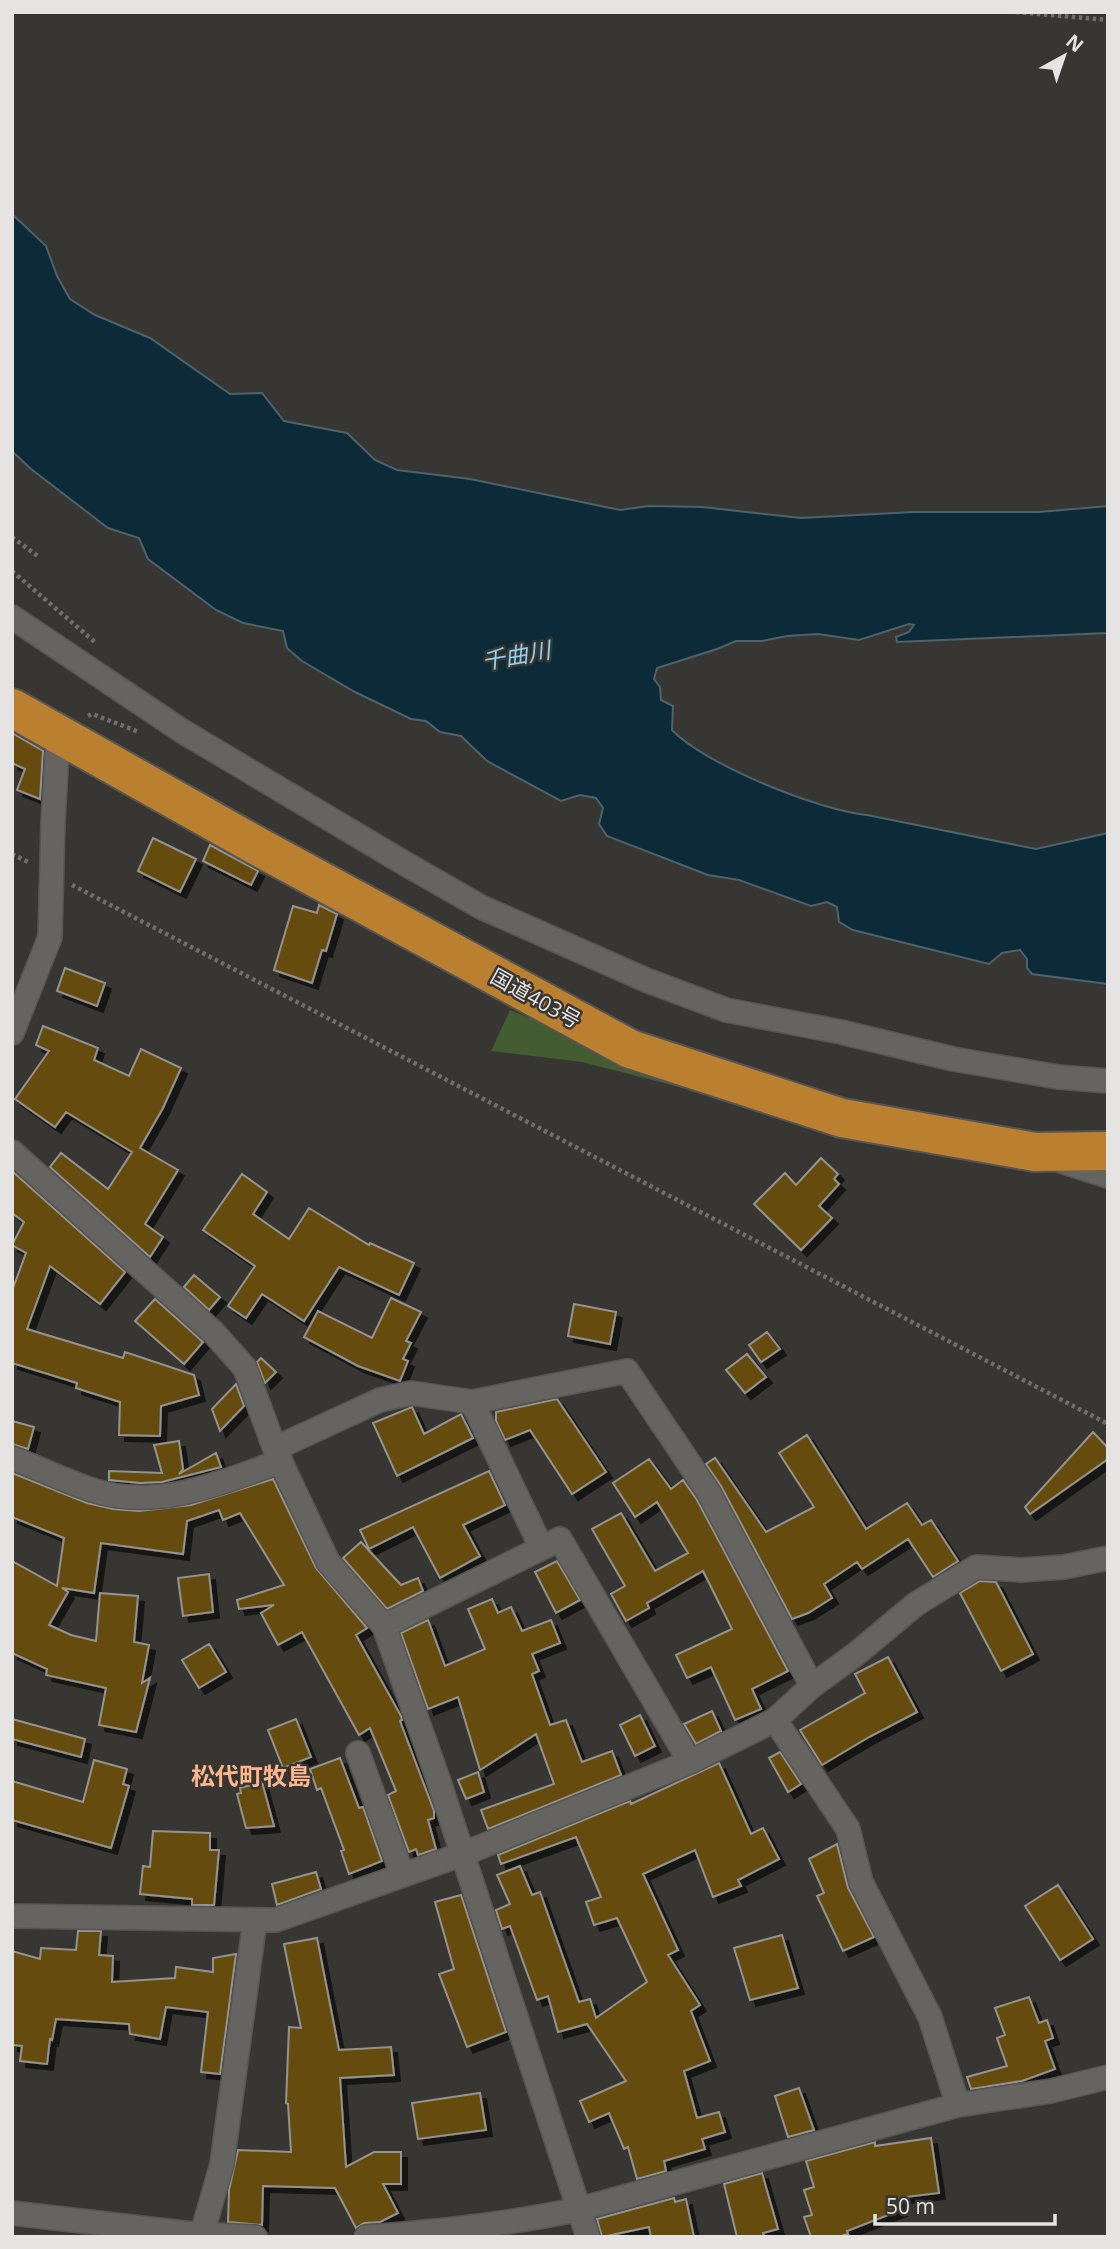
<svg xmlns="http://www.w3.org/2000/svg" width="1120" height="2249" font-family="'Open Sans','Noto Sans JP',sans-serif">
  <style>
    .green { fill: #445c31 }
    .water { fill: #0c2a37; stroke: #4d626a; stroke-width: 2 }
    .building { fill: #654c08; stroke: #959390; stroke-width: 2; filter: url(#shadow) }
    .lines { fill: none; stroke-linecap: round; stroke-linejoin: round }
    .street-casing { stroke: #565553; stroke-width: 26 }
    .highway-casing { stroke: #565553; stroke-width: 42 }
    .path { stroke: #6f6e6c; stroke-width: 4.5; stroke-dasharray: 3.5 3.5; stroke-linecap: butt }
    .street { stroke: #656461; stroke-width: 23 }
    .highway { stroke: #bb802f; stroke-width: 38 }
    .labels { text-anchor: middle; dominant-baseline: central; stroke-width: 5; stroke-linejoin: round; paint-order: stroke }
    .street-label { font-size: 21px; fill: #e5e4e2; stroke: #373633 }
    .water-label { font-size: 23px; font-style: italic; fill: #8fd2f2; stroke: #373633 }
    .quarter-label { font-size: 24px; font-weight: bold; fill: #feb68d; stroke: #373633 }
  </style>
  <defs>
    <filter id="shadow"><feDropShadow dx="6" dy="6" stdDeviation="0" flood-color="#0009"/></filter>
  </defs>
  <rect width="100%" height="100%" fill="#373633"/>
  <!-- green -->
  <path class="green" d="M 510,1010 L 684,1081 L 683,1088 L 582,1062 L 491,1051 Z"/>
  <!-- water -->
  <path class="water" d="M 12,214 L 46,246 L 57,276 L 70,299 L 95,315 L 150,338 L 230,394 L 262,393 L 284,421 L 347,433 L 375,460 L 397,470 L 470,479 L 620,510 L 649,506 L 702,507 L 801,518 L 914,512 L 1039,512 L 1108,506 L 1108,633 L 897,642 L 896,637 L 909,632 L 914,625 L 909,624 L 859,640 L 818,634 L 787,636 L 762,641 L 736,641 L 717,649 L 657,668 L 654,679 L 660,687 L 661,700 L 673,706 L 672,730 C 704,764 820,811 867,815 L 1036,849 L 1108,833 L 1108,984 L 1032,974 L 1027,968 L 1027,959 L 1020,950 L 1002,953 L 989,964 L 853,930 L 839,922 L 837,907 L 827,902 L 811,906 L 739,880 L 708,875 L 607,836 L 599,824 L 603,808 L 596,798 L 580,795 L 561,801 L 487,761 L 461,736 L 440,732 L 426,721 L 411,719 L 355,692 L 302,661 L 287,648 L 283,631 L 243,623 L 216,610 L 148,559 L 139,538 L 108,528 L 31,469 L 12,451 Z"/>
  <!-- building -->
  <path class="building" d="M 12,733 L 43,751 L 40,799 L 17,790 L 25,769 L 12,763 Z
    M 153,838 L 196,859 L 180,892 L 138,871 Z
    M 210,845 L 258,871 L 251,885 L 203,861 Z
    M 319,905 L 337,914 L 326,951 L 322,950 L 312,983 L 274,970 L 293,906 L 317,913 Z
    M 65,968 L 105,983 L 97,1006 L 57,991 Z
    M 43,1026 L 98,1048 L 94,1060 L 129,1076 L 141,1049 L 181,1068 L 163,1108 L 140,1148 L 178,1170 L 145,1224 L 163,1237 L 150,1257 L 50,1167 L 61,1153 L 108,1189 L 132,1152 L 66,1112 L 55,1127 L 15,1099 L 49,1051 L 36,1045 Z
    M 821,1158 L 838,1174 L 834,1179 L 839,1184 L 819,1206 L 832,1218 L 801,1250 L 754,1204 L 785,1173 L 796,1185 Z
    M 12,1171 L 125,1272 L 100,1304 L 50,1266 L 27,1329 L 123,1358 L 125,1352 L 194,1375 L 199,1395 L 161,1406 L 160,1436 L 119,1435 L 120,1402 L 76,1388 L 77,1383 L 12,1363 L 12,1291 L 26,1253 L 12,1245 L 24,1222 L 12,1213 Z
    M 242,1174 L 267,1192 L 253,1214 L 289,1239 L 309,1208 L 369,1245 L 370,1243 L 414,1263 L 399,1295 L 339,1267 L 304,1321 L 262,1294 L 246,1318 L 228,1306 L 255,1266 L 203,1230 Z
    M 194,1275 L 220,1297 L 209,1310 L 184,1287 Z
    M 391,1298 L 421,1312 L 406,1341 L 411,1343 L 403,1359 L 408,1361 L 400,1381 L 358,1366 L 304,1337 L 318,1311 L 372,1338 Z
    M 155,1299 L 203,1342 L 184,1364 L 135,1321 Z
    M 574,1304 L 616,1312 L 610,1344 L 568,1336 Z
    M 767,1332 L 780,1349 L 761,1362 L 749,1345 Z
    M 747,1354 L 766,1377 L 745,1393 L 726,1370 Z
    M 261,1358 L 276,1372 L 265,1383 L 257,1362 Z
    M 236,1384 L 244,1406 L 220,1431 L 212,1409 Z
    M 557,1399 L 606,1472 L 572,1494 L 530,1430 L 505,1440 L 496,1421 L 496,1412 Z
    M 412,1407 L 424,1434 L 461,1414 L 473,1438 L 397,1476 L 373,1423 Z
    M 12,1421 L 34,1427 L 28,1449 L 12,1444 Z
    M 1093,1432 L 1108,1448 L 1108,1459 L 1030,1514 L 1025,1507 Z
    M 807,1435 L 866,1529 L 907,1503 L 922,1525 L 931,1520 L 958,1561 L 933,1577 L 908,1539 L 862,1569 L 857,1562 L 824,1584 L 832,1598 L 808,1613 L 792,1619 L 721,1486 L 706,1464 L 715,1458 L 766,1532 L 814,1507 L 779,1453 Z
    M 179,1441 L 183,1469 L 179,1474 L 216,1453 L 221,1467 L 162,1482 L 140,1483 L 109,1480 L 109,1471 L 162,1473 L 154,1445 Z
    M 649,1459 L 671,1489 L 683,1480 L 697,1500 L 788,1671 L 752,1689 L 761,1709 L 735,1720 L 711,1667 L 687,1678 L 676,1655 L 732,1629 L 703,1571 L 647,1603 L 649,1608 L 626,1621 L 611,1594 L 625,1586 L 592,1529 L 621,1513 L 655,1571 L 688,1553 L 657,1502 L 635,1517 L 613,1483 Z
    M 489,1471 L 505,1505 L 463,1525 L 480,1556 L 440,1578 L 413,1527 L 369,1549 L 360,1530 Z
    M 12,1473 L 87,1503 L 113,1509 L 139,1511 L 191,1505 L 273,1479 L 316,1568 L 367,1628 L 356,1635 L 401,1716 L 402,1720 L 400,1721 L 434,1811 L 434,1818 L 428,1820 L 436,1849 L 418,1855 L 416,1849 L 409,1852 L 388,1795 L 396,1791 L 370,1728 L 359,1735 L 302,1632 L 278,1645 L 261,1613 L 274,1605 L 239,1609 L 237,1600 L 284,1585 L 240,1513 L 223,1520 L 219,1510 L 187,1521 L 183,1554 L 101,1543 L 94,1593 L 62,1588 L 68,1592 L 49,1625 L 71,1635 L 96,1641 L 100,1593 L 138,1596 L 134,1642 L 149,1645 L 142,1683 L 150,1678 L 136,1732 L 99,1725 L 106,1688 L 46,1675 L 47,1669 L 12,1653 L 12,1561 L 57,1586 L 64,1538 L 12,1517 Z
    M 361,1542 L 401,1585 L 418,1578 L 423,1591 L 387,1609 L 343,1558 Z
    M 557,1561 L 580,1600 L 556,1613 L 535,1572 Z
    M 209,1574 L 213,1612 L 183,1616 L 178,1578 Z
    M 980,1581 L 996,1582 L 1033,1654 L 1001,1671 L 960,1593 Z
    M 492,1599 L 498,1613 L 511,1607 L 522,1631 L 551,1620 L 560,1643 L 532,1654 L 539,1671 L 532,1674 L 550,1725 L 566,1720 L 582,1762 L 612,1751 L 621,1775 L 488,1829 L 481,1810 L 554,1784 L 536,1734 L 480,1770 L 458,1697 L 428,1709 L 401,1633 L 428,1620 L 445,1666 L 485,1649 L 468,1609 Z
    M 209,1644 L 226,1672 L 199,1688 L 182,1660 Z
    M 888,1657 L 917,1712 L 869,1737 L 822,1765 L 800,1730 L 865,1693 L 855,1674 Z
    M 712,1711 L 721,1731 L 696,1744 L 684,1724 Z
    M 640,1715 L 655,1746 L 635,1756 L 620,1725 Z
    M 12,1719 L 85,1739 L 81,1757 L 12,1739 Z
    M 296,1719 L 311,1757 L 283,1768 L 268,1730 Z
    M 780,1752 L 801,1784 L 788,1792 L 769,1758 Z
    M 340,1758 L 359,1808 L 363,1807 L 382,1861 L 349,1874 L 341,1851 L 344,1850 L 321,1788 L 317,1790 L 310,1769 Z
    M 94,1760 L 127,1769 L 123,1784 L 129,1786 L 111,1848 L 12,1820 L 12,1781 L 83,1802 Z
    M 719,1763 L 751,1834 L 763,1828 L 779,1859 L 738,1880 L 741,1886 L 713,1897 L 695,1850 L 643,1874 L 678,1950 L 668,1955 L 700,2005 L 691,2011 L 710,2061 L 684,2071 L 697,2118 L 719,2112 L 725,2132 L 702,2139 L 705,2149 L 664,2161 L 666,2171 L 637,2179 L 628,2147 L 624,2149 L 609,2113 L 589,2122 L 580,2101 L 626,2081 L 587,2024 L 558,2032 L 548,1996 L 537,2000 L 510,1926 L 502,1929 L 496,1910 L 510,1904 L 497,1875 L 520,1866 L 532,1895 L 540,1892 L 579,2002 L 590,1999 L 596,2018 L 647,1982 L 617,1918 L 594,1925 L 586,1902 L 601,1897 L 576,1837 L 501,1864 L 498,1855 L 630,1801 L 631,1804 Z
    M 478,1772 L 484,1792 L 466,1799 L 458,1780 Z
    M 262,1782 L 274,1826 L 246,1828 L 237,1794 L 241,1793 L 240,1788 Z
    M 153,1831 L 210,1833 L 210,1850 L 219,1850 L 214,1905 L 192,1905 L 192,1899 L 140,1894 L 143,1866 L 150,1867 Z
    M 837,1844 L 848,1888 L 874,1937 L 843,1951 L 817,1896 L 824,1893 L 809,1859 Z
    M 316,1872 L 321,1889 L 277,1905 L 272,1884 Z
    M 1058,1885 L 1093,1939 L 1060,1960 L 1025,1906 Z
    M 461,1895 L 506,2032 L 467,2047 L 439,1974 L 454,1969 L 435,1902 Z
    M 78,1931 L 101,1931 L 99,1955 L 113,1956 L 112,1982 L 175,1978 L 176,1967 L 213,1972 L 213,1958 L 236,1954 L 220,2074 L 201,2072 L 208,2012 L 166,2007 L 160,2039 L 130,2034 L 129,2024 L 56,2019 L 52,2040 L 50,2039 L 47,2064 L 20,2061 L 22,2046 L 12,2045 L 12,1951 L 40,1959 L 41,1948 L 76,1950 Z
    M 782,1935 L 798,1988 L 750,2000 L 734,1948 Z
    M 317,1938 L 339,2050 L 391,2047 L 394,2075 L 340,2078 L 346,2167 L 374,2152 L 401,2152 L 401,2184 L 383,2184 L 398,2213 L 380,2222 L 364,2223 L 356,2228 L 335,2188 L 263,2186 L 262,2225 L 228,2222 L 229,2190 L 238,2150 L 291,2152 L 288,2104 L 286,2103 L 289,2027 L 301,2028 L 284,1944 Z
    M 1029,1997 L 1039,2023 L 1047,2020 L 1053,2038 L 1045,2041 L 1055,2069 L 1022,2081 L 971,2089 L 967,2077 L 1007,2066 L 997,2038 L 1005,2035 L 995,2008 Z
    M 799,2088 L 814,2130 L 788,2137 L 775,2096 Z
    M 480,2093 L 486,2130 L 418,2139 L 412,2103 Z
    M 931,2138 L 939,2193 L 897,2198 L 901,2210 L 847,2231 L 848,2234 L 837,2237 L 811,2237 L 804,2217 L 812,2215 L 804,2190 L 814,2187 L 806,2161 L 875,2142 L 875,2146 Z
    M 762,2173 L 778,2229 L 763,2233 L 764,2237 L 737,2237 L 724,2184 Z
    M 674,2198 L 675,2202 L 686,2199 L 694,2237 L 651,2237 L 649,2227 L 602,2237 L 597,2219 Z"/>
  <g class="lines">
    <!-- street casing -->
    <g class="street-casing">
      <path id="street" d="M 12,617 L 182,731 L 404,863 L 481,907 L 646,980 L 726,1010 L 841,1032 L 953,1059 L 1058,1077 L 1108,1081
        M 12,1033 L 50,937 L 53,822 L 58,735
        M 12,1152 L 213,1332 L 245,1368 L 276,1452 L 328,1562 L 384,1626 L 438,1779 L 588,2237
        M 1061,1161 L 1108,1176
        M 472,1402 L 541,1547
        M 276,1448 L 380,1400 L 411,1393 L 472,1402 L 627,1371 L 709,1493 L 812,1686
        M 12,1458 C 39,1468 65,1481 92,1490 C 156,1511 221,1483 281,1461
        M 384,1626 L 560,1539 L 690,1762
        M 775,1720 L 848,1829 L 861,1882 L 930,2017 L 958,2105
        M 358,1753 L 402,1874
        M 12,1916 L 276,1920 L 463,1854 L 690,1762 L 775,1720 L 812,1686 L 856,1654 L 916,1604 L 976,1567 L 1021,1570 L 1064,1567 L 1108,1558
        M 12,2213 L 193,2234 L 255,2237
        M 202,2234 L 222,2164 L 255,1920
        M 366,2237 C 438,2232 509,2224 580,2209 L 958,2105 L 1051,2091 L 1108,2077"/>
    </g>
    <!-- highway casing -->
    <g class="highway-casing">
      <path id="highway" d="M 12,708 L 257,846 L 630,1049 L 842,1118 L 1035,1152 L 1108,1151"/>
    </g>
    <!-- path -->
    <path class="path" d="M 1016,12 L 1108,20
      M 12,537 L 39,557
      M 12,571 L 96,643
      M 88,716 L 92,714 L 139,732
      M 12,854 L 30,863
      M 72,885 L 1108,1424"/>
    <!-- street -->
    <use href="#street" class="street"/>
    <!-- highway -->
    <use href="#highway" class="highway"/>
  </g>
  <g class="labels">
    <!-- street labels -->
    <g class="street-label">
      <text transform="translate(536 998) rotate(29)">国道403号</text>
    </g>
    <!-- water labels -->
    <g class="water-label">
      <text transform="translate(516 655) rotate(-10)">千曲川</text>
    </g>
    <!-- quarter labels -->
    <g class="quarter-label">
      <text x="251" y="1775">松代町牧島</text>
    </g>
  </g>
  <!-- border -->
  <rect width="1120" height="2249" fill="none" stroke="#e5e4e2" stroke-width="28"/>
  <!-- north arrow -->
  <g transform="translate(1064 56) rotate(40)" stroke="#373633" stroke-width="5" paint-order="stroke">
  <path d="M0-5L12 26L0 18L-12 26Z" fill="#e5e4e2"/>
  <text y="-10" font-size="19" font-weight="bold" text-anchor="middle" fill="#e5e4e2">N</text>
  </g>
  <!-- scale -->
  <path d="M875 2214v10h180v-10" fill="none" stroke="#e5e4e2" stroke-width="3.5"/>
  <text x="886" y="2214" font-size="21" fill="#e5e4e2" stroke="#373633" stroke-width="5" paint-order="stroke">50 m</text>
</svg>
